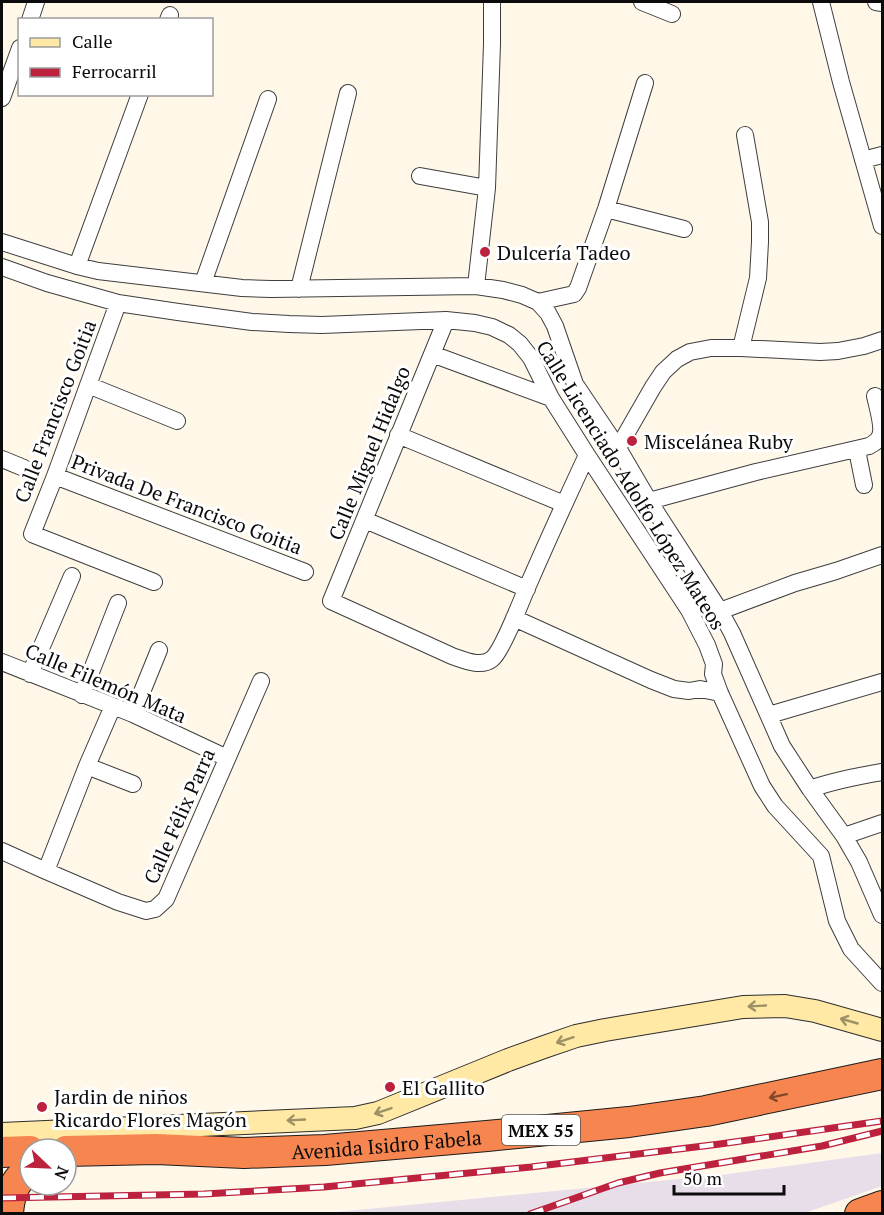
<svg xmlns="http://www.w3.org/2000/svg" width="884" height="1215" font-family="'PT Serif',serif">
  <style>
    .industrial { fill: #e8deea }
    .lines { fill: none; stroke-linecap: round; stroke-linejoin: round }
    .street-casing { stroke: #3e3e3e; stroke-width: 18 }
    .secondary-casing { stroke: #2d2d2d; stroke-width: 24 }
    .highway-casing { stroke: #1c1c1c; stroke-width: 32 }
    .street { stroke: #fff; stroke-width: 16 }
    .secondary { stroke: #ffe9a4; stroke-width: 22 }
    .highway { stroke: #f7854f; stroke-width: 30 }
    .rail-casing { stroke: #bc213e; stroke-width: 7 }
    .rail { stroke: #fff; stroke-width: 4.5; stroke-dasharray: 14; stroke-linecap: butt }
    .oneway { stroke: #9d9067 }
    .oneway2 { stroke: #81482d }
    .poi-dot { fill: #bc213e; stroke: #fff; stroke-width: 2 }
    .labels { text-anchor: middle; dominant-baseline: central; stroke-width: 6; stroke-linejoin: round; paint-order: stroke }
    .shield { fill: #fff; stroke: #545454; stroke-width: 1.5 }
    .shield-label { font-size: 18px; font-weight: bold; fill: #0b0b0b }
    .poi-label { font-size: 20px; fill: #0b0b0b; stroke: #fff; text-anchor: start }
    .street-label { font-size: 20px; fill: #0b0b0b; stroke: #fff }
  </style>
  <rect width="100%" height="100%" fill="#fff8e9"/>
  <!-- industrial -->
  <path class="industrial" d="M 882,1153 L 882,1186 L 805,1213 L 326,1213 L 721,1175 Z"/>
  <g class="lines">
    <!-- street casing -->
    <g class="street-casing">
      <path id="street" d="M 642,2 L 672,14
        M 821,2 L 841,82 L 882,226
        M 876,2 L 882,3
        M 30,20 L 36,2
        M 168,20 L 170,15
        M 2,98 L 20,48
        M 863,160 L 882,155
        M 420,176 L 487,188
        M 606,209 L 684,229
        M 2,242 L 77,266 L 98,271 L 242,288 L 271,289 L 476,286 L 503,290 L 522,295 L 538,302 L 548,313 L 555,326 L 575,384 L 618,448 L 649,501 L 720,611 L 732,633 L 782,746 L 810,789 L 844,836 L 859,862 L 882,915
        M 77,266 L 140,94
        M 2,267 L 47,283 L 118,303 L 178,312 L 252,322 L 289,324 L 322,325 L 446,320 L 475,323 L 492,327 L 509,335 L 520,344 L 531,358 L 551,398 L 587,455 L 689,610 L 707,645 L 714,664 L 713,674 L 720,693 L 762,786 L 775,806 L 821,856 L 837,921 L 851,949 L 882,983
        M 203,283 L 268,99
        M 476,286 L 487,188 L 492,44 L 492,2
        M 299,289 L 348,93
        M 538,302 L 574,294 L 578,288 L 606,209 L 645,83
        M 118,303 L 55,476 L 32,534 L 154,582
        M 446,320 L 331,601 L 452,656 C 464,660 481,668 492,659 C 502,651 520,604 526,590 C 546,544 566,500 587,455
        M 741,348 L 758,278 L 760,242 L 760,222 L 745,135
        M 432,354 L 551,398
        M 88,385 L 177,421
        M 398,435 L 564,504
        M 618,448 L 653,387 L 663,372 L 677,359 L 690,352 L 711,348 L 741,348 L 820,352 L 838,351 L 864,346 L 882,340
        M 857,450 L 864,485
        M 2,459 L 24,468
        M 55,476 L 305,572
        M 649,501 L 756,472 L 869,446 C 873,444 878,441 880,436 C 884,427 877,406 875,396
        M 365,520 L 527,589
        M 720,611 L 795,583 L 836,571 L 882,555
        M 514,618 L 651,680 L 674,689 L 689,691 L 700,689 L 720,693
        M 2,662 L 133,714 L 227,758
        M 30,674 L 72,576
        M 82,695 L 118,603
        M 113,706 L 87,766 L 46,871 L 118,902 L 146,911 L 155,909 L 166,899 L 261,681
        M 133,714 L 159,650
        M 769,715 L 882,682
        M 87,766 L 133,784
        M 810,789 C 833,781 858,776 882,772
        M 844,836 L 882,823
        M 2,851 L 46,871"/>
    </g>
    <!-- secondary casing -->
    <g class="secondary-casing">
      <path id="secondary" d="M 2,1134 L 355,1118 L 378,1113 L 508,1060 L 544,1047 L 576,1036 L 605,1030 L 743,1007 L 785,1006 L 815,1011 L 882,1030"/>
    </g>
    <!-- highway casing -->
    <g class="highway-casing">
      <g id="highway">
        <path id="s1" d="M 66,1151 L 156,1149 L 244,1153 L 325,1150 L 487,1136 L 629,1122 L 706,1111 L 882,1074"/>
        <path d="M 2,1152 L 30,1151"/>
        <path d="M 8,1214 C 9,1196 14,1179 30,1170"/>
        <path d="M 860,1214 L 882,1206"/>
      </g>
    </g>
    <!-- street -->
    <use href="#street" class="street"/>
    <!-- secondary -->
    <use href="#secondary" class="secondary"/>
    <!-- highway -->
    <use href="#highway" class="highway"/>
    <!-- rail casing -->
    <g class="rail-casing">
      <path id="rail" d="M 2,1198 L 204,1194 L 324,1187 L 531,1167 L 720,1144 L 882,1121
        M 530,1214 L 618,1183 L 660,1173 L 822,1146 L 882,1131"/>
    </g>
    <!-- rail -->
    <use href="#rail" class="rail"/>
  </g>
  <!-- one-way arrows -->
  <defs><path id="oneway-shaft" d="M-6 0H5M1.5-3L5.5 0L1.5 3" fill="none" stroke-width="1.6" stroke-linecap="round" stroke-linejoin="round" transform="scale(1.5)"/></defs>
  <g class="oneway">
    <use href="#oneway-shaft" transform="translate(757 1006) rotate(177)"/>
    <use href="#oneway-shaft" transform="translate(849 1021) rotate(-164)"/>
    <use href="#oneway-shaft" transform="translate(565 1040) rotate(162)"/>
    <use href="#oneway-shaft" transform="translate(383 1111) rotate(161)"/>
    <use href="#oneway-shaft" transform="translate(296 1120) rotate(177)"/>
  </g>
  <use class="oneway2" href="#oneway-shaft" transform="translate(778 1096) rotate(168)"/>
  <!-- markers -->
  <g class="poi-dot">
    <circle cx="485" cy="252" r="6"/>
    <circle cx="632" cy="441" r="6"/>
    <circle cx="390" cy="1087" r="6"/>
    <circle cx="42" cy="1107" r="6"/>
  </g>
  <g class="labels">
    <!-- shield labels -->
    <rect class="shield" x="502" y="1115" width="78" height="30" rx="4.5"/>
    <g class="shield-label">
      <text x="541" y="1130">MEX 55</text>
    </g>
    <!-- poi labels -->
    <g class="poi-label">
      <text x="497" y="252">Dulcería Tadeo</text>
      <text x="644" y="441">Miscelánea Ruby</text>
      <text x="402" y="1087">El Gallito</text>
      <text x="54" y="1096">Jardin de niños<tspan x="54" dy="23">Ricardo Flores Magón</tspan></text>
    </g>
    <!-- street labels -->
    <g class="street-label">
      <text transform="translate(55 411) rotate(-69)">Calle Francisco Goitia</text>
      <text transform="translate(369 453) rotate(-68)">Calle Miguel Hidalgo</text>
      <text transform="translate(631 485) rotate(58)">Calle Licenciado Adolfo López Mateos</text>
      <text transform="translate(187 504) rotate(21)">Privada De Francisco Goitia</text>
      <text transform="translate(106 683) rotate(23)">Calle Filemón Mata</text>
      <text transform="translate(179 816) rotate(-66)">Calle Félix Parra</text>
      <text stroke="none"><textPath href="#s1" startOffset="321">Avenida Isidro Fabela</textPath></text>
    </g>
  </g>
  <!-- border -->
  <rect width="884" height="1215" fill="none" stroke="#0b0b0b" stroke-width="6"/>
  <!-- legend -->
  <rect x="18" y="18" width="195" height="78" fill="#ffffff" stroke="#9d9d9d" stroke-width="1.5"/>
  <rect x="30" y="38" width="30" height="9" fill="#ffe9a4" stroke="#9d9d9d" stroke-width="1.5"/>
  <text x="72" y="48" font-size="18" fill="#0b0b0b">Calle</text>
  <rect x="30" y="68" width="30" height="9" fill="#bc213e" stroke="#9d9d9d" stroke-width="1.5"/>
  <text x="72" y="78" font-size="18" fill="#0b0b0b">Ferrocarril</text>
  <!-- north arrow -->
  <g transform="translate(48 1167) rotate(113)"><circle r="28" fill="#ffffff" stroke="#9d9d9d" stroke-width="1.5"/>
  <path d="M0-4.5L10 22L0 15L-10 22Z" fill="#bc213e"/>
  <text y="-9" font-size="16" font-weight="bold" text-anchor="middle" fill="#0b0b0b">N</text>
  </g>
  <!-- scale -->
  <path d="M674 1185v9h110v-9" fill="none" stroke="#0b0b0b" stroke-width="3"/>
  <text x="683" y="1185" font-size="18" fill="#0b0b0b" stroke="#ffffff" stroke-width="4.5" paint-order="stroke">50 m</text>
</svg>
